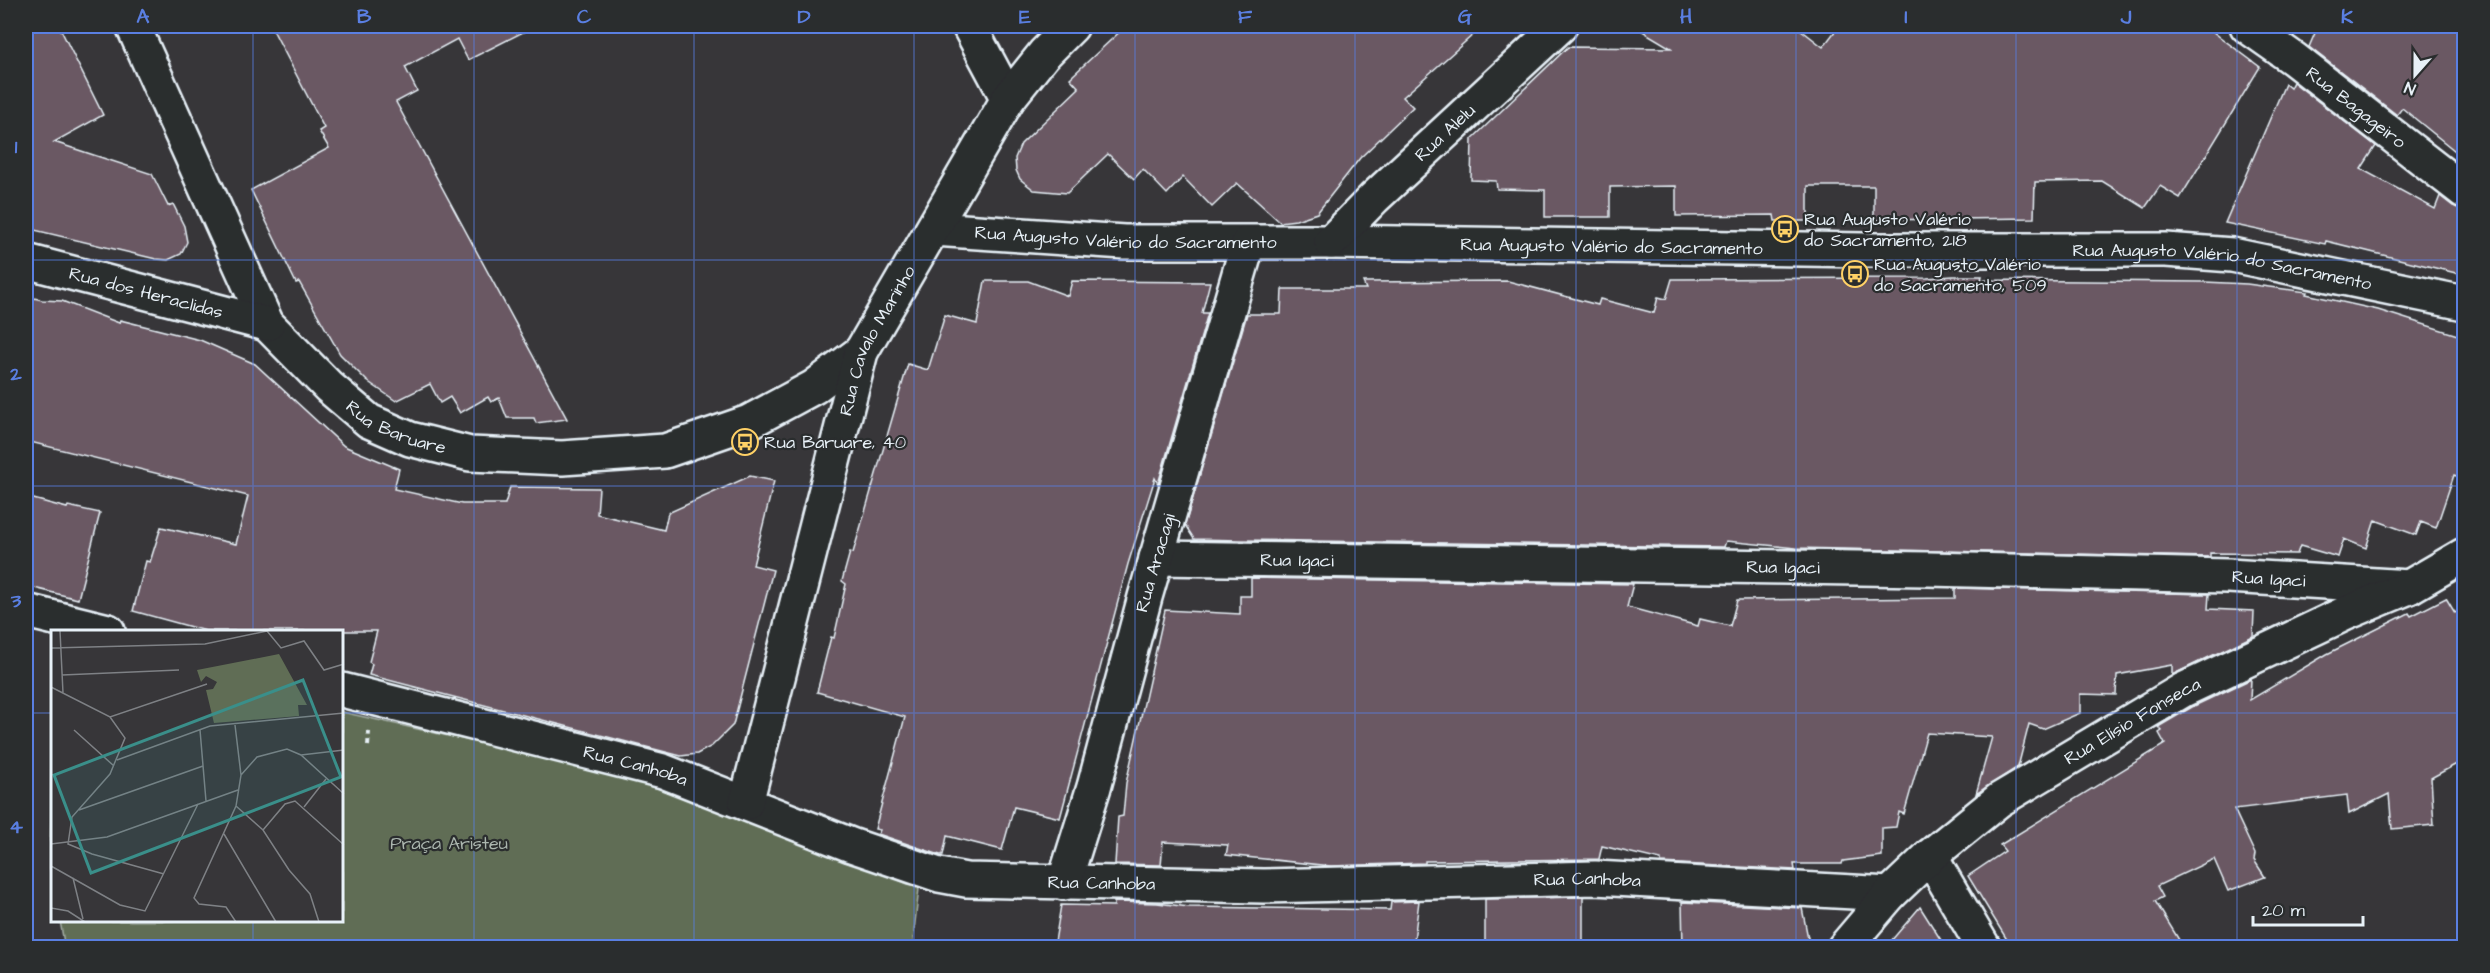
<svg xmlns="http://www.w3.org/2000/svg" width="2490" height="973" font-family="'Architects Daughter',sans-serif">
<rect width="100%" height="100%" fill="#373639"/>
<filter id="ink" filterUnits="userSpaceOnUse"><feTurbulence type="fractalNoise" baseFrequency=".0167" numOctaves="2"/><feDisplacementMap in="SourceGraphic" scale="12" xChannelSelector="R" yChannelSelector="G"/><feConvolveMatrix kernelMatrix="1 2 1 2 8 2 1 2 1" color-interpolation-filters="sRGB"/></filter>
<g filter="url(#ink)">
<g fill="#606d55" stroke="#a4afa6" stroke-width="1.5">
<polygon points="342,712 563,762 743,811 919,889 912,948 65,948 60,921 342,920"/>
<polygon points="52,743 52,879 50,868"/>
</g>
<g fill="#6a5963" stroke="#e8f1f8" stroke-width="1.5">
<polygon points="26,26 59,26 103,115 54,142 152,174 168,206 173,204 184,226 187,242 181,254 168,260 156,259 26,228"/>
<polygon points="271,26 535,26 468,60 457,39 405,67 417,91 396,102 567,419 536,423 534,418 507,418 499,398 491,402 488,397 460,413 450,397 440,403 430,384 396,401 367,381 340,354 299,282 296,283 251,190 329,148 319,131 324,128"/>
<polygon points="1126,26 1483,26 1403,97 1413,107 1360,158 1317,213 1296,220 1280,222 1237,183 1212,207 1183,177 1167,194 1143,169 1134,179 1108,154 1067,193 1034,190 1020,179 1016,170 1015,158 1021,144 1079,88 1070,78"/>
<polygon points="1634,26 1796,26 1823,47 1839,26 2205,26 2260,67 2180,198 2160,186 2145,208 2102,181 2035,182 2034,218 1874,220 1874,186 1808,186 1808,221 1775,221 1774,215 1676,216 1676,186 1610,187 1610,217 1545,217 1545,190 1497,189 1496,181 1471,180 1472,139 1568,47 1671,48"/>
<polygon points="2318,26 2464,26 2464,168 2457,162 2460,155 2402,108 2397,115 2309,47"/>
<polygon points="2293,82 2376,146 2361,169 2435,209 2440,196 2453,206 2464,209 2464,275 2326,241 2325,244 2225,223 2285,84 2290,88"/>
<polygon points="1953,276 1982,276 1981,280 2205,282 2247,284 2307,292 2306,294 2378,310 2464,337 2464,479 2454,475 2436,528 2421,522 2416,535 2375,520 2366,548 2344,539 2338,557 2300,546 2297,554 2210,553 2210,557 1796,548 1726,541 1724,547 1240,540 1194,539 1185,525 1247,314 1281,314 1282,289 1366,289 1363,282 1508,281 1598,305 1600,299 1654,313 1658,297 1666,299 1672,279 1927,278"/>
<polygon points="985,281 1028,281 1068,296 1072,281 1210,282 1202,313 1208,313 1158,484 1155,478 1128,564 1060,818 1014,807 1002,850 947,836 943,855 940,855 878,834 880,830 875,829 905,717 817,692 831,637 834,638 846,584 842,581 850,552 853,553 908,364 928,370 945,315 977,324"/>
<polygon points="26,296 42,300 62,301 119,323 120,320 200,340 255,364 344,446 399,469 394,489 462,504 505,504 510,487 599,488 597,514 664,530 668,513 750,476 774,481 753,565 773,570 733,725 712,746 697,754 681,756 369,675 372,664 369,662 377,631 206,631 133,611 146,561 150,562 161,527 236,544 248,496 26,441"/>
<polygon points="26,497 67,508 68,506 100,513 78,599 26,586"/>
<polygon points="1251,578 1633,584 1627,607 1698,626 1700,619 1730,626 1737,600 1955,598 1955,588 2209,594 2208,609 2254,611 2253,636 2172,675 2172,665 2117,675 2116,695 2080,694 2080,713 2043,729 2029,724 2018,767 1976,794 1992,737 1927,733 1904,814 1899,812 1896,827 1882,828 1882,856 1843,861 1842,864 1794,864 1795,870 1661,863 1661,860 1602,846 1599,859 1425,861 1425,863 1331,866 1226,855 1228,845 1163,842 1161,865 1115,864 1118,817 1123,816 1126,783 1165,610 1240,614 1240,596 1251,596"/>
<polygon points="2446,598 2455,613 2464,607 2464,760 2431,778 2434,825 2392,829 2389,794 2349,814 2347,795 2234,809 2255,854 2254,860 2265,877 2228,891 2214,859 2157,886 2163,897 2155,901 2184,948 2012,948 1968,876 2005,851 2000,845 2165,744 2159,733 2162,731 2158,727 2192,707 2251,679 2250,700 2327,654 2409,613 2411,616"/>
<polygon points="1583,897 1583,948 1485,948 1485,899"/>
<polygon points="1419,901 1413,948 1054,948 1061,905 1114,906 1114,902 1157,903 1189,907 1390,910 1391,902"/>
<polygon points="1682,902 1802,908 1809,943 1780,948 1683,948"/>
<polygon points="1920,907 1946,948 1885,948"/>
</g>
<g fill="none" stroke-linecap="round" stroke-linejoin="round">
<defs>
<g id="minor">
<path id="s1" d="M133 26 267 324 329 387 369 421 410 439 470 454 562 458 665 451 749 422 814 387 861 352"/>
<polyline points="969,26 1008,99"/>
<path id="s2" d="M2247 26 2294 59 2464 191"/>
<path id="s3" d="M934 229 1124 242H1331L1864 250H2166L2232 255 2464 303"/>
<path id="s4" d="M1331 242 1374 198 1560 26"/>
<path id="s5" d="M26 261 267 324"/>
<path id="s6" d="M1156 558 1928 569 2228 576 2409 587"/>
<polyline points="26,611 108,631"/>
<path id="s7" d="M342 690 663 771 851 845 939 875 966 880 1264 886 1595 878 1890 894"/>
<path id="s8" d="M746 803 861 352 1008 99 1044 54 1072 26"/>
<polyline points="1930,856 1984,948"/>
<path id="s9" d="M1064 883 1094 787 1145 597 1248 243"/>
<path id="s10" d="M1844 948 1890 894 1930 856 1999 800 2183 690 2344 614 2409 587 2464 555"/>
</g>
</defs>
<use href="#minor" stroke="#e8f1f8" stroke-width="38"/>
<polyline stroke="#e8f1f8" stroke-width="4" stroke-dasharray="6 4.5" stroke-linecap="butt" points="368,746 369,731"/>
<use href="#minor" stroke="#2a2d2e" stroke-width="33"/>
</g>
</g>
<path fill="none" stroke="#5a7fe2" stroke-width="1.5" stroke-opacity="0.55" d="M253 26V631M474 26V948M694 26V948M914 26V948M1135 26V948M1355 26V948M1576 26V948M1796 26V948M2016 26V948M2237 26V948M26 260H2464M26 486H2464M26 713H52M342 713H2464M253 920V948"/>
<defs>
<symbol id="bus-ring" viewBox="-11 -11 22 22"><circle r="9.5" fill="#2a2d2e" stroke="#ffd166" stroke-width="1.5"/><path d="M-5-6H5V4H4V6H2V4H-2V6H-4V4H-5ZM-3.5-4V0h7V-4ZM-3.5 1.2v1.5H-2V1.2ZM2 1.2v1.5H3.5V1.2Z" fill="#ffd166"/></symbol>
</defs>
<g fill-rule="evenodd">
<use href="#bus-ring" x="1770" y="214" width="30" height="30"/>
<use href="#bus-ring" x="1840" y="259" width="30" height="30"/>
<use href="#bus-ring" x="730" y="427" width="30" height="30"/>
</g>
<g text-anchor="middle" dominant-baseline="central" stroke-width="4.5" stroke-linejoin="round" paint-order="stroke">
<g font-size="18" fill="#e8f1f8" stroke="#2a2d2e">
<text stroke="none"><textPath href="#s2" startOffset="136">Rua Bagageiro</textPath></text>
<text stroke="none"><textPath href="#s4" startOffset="158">Rua Alelu</textPath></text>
<text stroke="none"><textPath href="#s3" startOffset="192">Rua Augusto Valério do Sacramento</textPath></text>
<text stroke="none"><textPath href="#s3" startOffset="678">Rua Augusto Valério do Sacramento</textPath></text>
<text stroke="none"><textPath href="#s3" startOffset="1290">Rua Augusto Valério do Sacramento</textPath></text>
<text stroke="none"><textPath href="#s5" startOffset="124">Rua dos Heraclidas</textPath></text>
<text stroke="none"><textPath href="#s8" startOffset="482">Rua Cavalo Marinho</textPath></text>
<text stroke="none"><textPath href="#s1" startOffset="495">Rua Baruare</textPath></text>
<text stroke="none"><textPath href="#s6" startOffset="141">Rua Igaci</textPath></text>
<text stroke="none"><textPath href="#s9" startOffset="333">Rua Aracagi</textPath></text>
<text stroke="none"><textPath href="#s6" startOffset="627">Rua Igaci</textPath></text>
<text stroke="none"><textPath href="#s6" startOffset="1113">Rua Igaci</textPath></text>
<text stroke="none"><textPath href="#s10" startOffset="370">Rua Elísio Fonseca</textPath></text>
<text stroke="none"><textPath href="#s7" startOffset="303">Rua Canhoba</textPath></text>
<text stroke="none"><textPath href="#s7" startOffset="1275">Rua Canhoba</textPath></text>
<text stroke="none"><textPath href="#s7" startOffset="789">Rua Canhoba</textPath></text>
</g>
<g font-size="18" fill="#e8f1f8" stroke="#2a2d2e" text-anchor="start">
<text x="1804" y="219">Rua Augusto Valério<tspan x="1804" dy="21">do Sacramento, 218</tspan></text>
<text x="1874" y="264">Rua Augusto Valério<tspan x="1874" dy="21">do Sacramento, 509</tspan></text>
<text x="764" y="442">Rua Baruare, 40</text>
</g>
<g font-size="18" fill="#abb6af" stroke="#2a2d2e">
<text x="449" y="843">Praça Aristeu</text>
</g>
</g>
<g transform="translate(51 630)">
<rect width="292" height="292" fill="#373639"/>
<path d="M228 24 256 75H247L248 86 163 93 155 60 162 59 166 52 155 46 150 52 146 40Z" fill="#606d55"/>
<path fill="none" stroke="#7e8185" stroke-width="1.5" d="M9 1 12 63M216 1 230 18 253 11 273 40 293 34M0 18 154 14 216 1M11 45 128 40M0 57 59 87 156 54M59 87 74 108 59 144 21 187 17 214 41 224 113 244M184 95 190 145 185 176 143 268 148 274 175 277 185 292M23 100 63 136M149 100 155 171M250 125 293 120M66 130 159 96 293 83M190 145 206 127 236 119 250 125 293 164M185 176 212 200 238 240 259 264 268 292M253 177 275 149M28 180 152 136M212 200 234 174 244 171 293 215M173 204 225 292M0 214 56 207 187 160M0 236 69 275 94 281 147 174M22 248 32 289M0 278 17 281 34 292"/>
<path fill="#3a8f8a" fill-opacity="0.15" stroke="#3a8f8a" stroke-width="3" d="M252 50 290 147 40 243 3 145Z"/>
<rect width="292" height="292" fill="none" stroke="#e8f1f8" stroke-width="3"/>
</g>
<rect width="2490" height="973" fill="none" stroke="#2a2d2e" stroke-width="66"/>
<g transform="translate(2415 75) rotate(201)" stroke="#2a2d2e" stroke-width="4.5" paint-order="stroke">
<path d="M0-4.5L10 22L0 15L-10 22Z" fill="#e8f1f8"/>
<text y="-9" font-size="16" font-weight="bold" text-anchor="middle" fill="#e8f1f8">N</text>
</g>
<path d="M2253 916v9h110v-9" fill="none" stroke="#e8f1f8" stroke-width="3"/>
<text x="2262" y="916" font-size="18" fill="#e8f1f8" stroke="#2a2d2e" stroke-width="4.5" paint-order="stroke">20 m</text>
<rect x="33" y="33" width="2424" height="907" fill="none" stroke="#5a7fe2" stroke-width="2"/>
<g font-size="20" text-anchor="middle" font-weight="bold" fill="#5a7fe2">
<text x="143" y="23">A</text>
<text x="364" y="23">B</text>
<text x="584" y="23">C</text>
<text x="804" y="23">D</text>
<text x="1025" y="23">E</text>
<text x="1245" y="23">F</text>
<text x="1465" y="23">G</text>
<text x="1686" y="23">H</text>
<text x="1906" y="23">I</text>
<text x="2126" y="23">J</text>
<text x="2347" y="23">K</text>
<text x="16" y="153">1</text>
<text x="16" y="380">2</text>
<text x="16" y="607">3</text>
<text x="16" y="833">4</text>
</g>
</svg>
